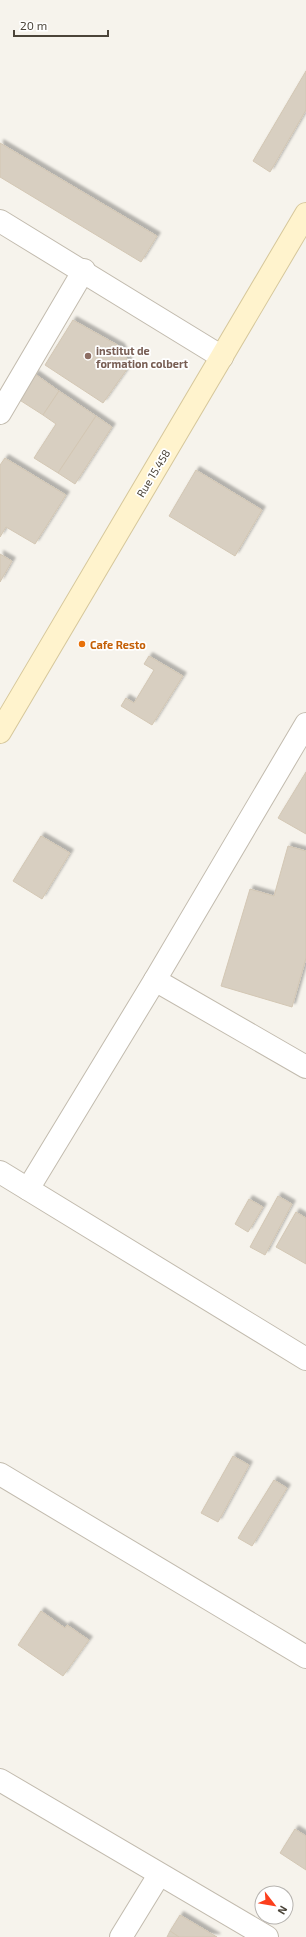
<svg xmlns="http://www.w3.org/2000/svg" width="306" height="1937" font-family="'Exo 2',sans-serif">
<defs>
<filter id="shadow"><feDropShadow dx="3.5" dy="-3.5" stdDeviation="1" flood-color="#0004"/></filter>
</defs>
<rect width="100%" height="100%" fill="#f6f3ec"/>
<g fill="#d8cfc1" stroke="#d3c7b4" filter="url(#shadow)">
<polygon points="306,71 306,110 270,172 253,161"/>
<polygon points="0,143 157,236 141,262 0,177"/>
<polygon points="73,320 121,347 130,365 103,403 45,365"/>
<polygon points="35,374 59,391 43,415 18,399"/>
<polygon points="59,391 96,416 58,473 34,458 56,424 43,415"/>
<polygon points="96,416 112,427 75,484 58,473"/>
<polygon points="5,458 66,495 35,544 6,527 0,537 0,465"/>
<polygon points="196,470 262,510 235,556 169,516"/>
<polygon points="0,554 12,561 0,582"/>
<polygon points="149,656 183,676 152,725 121,706 126,698 134,703 154,670 144,664"/>
<polygon points="306,772 306,834 278,818"/>
<polygon points="41,836 70,853 42,899 13,881"/>
<polygon points="288,846 306,851 306,958 292,1007 221,986 250,889 274,896"/>
<polygon points="278,1196 292,1204 265,1255 250,1247"/>
<polygon points="249,1199 263,1207 248,1232 235,1224"/>
<polygon points="296,1212 306,1218 306,1264 276,1247"/>
<polygon points="233,1456 249,1465 218,1522 201,1513"/>
<polygon points="274,1480 287,1488 252,1546 238,1538"/>
<polygon points="41,1611 65,1628 67,1625 89,1640 63,1676 18,1645"/>
<polygon points="295,1829 306,1836 306,1870 280,1853"/>
<polygon points="180,1915 217,1937 179,1937 170,1931"/>
<polygon points="170,1931 179,1937 167,1937"/>
</g>
<g fill="none" stroke-linecap="round" stroke-linejoin="round">
<defs>
<g id="street">
<polyline points="0,221 222,357"/>
<polyline points="0,413 84,270"/>
<polyline points="155,980 306,1067"/>
<polyline points="0,1172 306,1359"/>
<polyline points="28,1189 155,980 306,724"/>
<polyline points="0,1474 306,1657"/>
<polyline points="0,1780 267,1937"/>
<polyline points="121,1937 159,1875"/>
</g>
<polyline id="secondary" points="0,732 306,214"/>
</defs>
<use href="#street" stroke="#c2bbae" stroke-width="24"/>
<use href="#secondary" stroke="#d6c79b" stroke-width="24"/>
<use href="#street" stroke="#fff" stroke-width="22"/>
<use href="#secondary" stroke="#fff3cd" stroke-width="22"/>
</g>
<circle fill="#8d6e63" stroke="#fff" stroke-width="1.5" cx="88" cy="356" r="4"/>
<circle fill="#e8710a" stroke="#fff" stroke-width="1.5" cx="82" cy="644" r="4"/>
<g text-anchor="middle" dominant-baseline="central" stroke-width="3.5" stroke-linejoin="round" paint-order="stroke">
<g font-size="11" font-weight="bold" fill="#785e54" stroke="#fff" text-anchor="start">
<text x="96" y="350">institut de<tspan x="96" dy="13">formation colbert</tspan></text>
</g>
<g font-size="11" fill="#4b4439" stroke="#fff">
<text transform="translate(153 473) rotate(-59)">Rue 15.458</text>
</g>
<g font-size="11" font-weight="bold" fill="#c56008" stroke="#fff" text-anchor="start">
<text x="90" y="644">Cafe Resto</text>
</g>
</g>
<g transform="translate(274 1905) rotate(121)"><circle r="19" fill="#ffffff" stroke="#b7b4b0"/>
<path d="M0-3L7 15L0 10L-7 15Z" fill="#fc3f1d"/>
<text y="-6" font-size="11" font-weight="bold" text-anchor="middle" fill="#4b4439">N</text>
</g>
<path d="M14 30v6h94v-6" fill="none" stroke="#4b4439" stroke-width="2"/>
<text x="20" y="30" font-size="12" fill="#4b4439" stroke="#ffffff" stroke-width="3" paint-order="stroke">20 m</text>
</svg>
